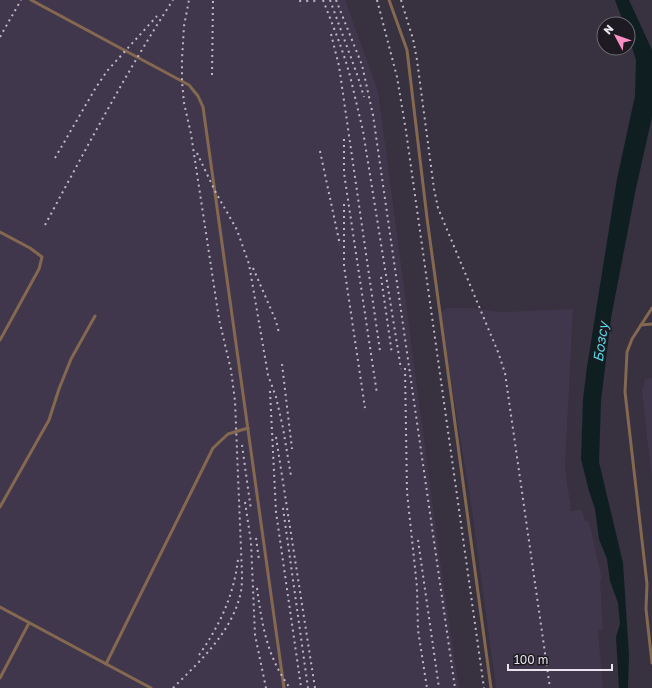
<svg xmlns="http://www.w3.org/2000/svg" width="652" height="688" font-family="'Golos Text',sans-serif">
<rect width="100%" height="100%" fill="#373140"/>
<g fill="#41374c">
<polygon points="0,0 345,0 378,91 441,568 459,688 0,688"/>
<polygon points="447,308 472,308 500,312 573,309 565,467 571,511 582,510 585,521 589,521 602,580 600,581 603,630 598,631 603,688 496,688 472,510 440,313"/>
<polygon points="652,378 652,479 642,391 645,379"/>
</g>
<polygon fill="#0f1f21" points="615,0 629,0 652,50 652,117 636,188 611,318 601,401 599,462 623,563 629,655 628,688 619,688 616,637 620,624 618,603 610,581 607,559 599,539 595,509 589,491 581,459 583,399 587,367 617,179 635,96 636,60 628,34 628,24 624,24"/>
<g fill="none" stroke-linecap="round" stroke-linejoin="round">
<g stroke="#84684f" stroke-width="3">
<polyline points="31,0 189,85 198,96 203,107 284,688"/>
<polyline points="389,0 407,50 427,218 491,688"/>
<polyline points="0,232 30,248 42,257 39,269 0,340"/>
<polyline points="652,308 632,339 627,352 625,392 647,584 646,609 652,663"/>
<polyline points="641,325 652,324"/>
<polyline points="0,507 49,420 59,389 71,359 95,316"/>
<polyline points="0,607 151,688"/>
<polyline points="106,664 213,448 228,434 248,428"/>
<polyline points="0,678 29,623"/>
</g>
<g stroke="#bdb9c4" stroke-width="2" stroke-dasharray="2 4" stroke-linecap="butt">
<polyline points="300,0 301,6"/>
<polyline points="307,0 308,5"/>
<polyline points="314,0 315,3"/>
<path d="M323 0C333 26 344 52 351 80 355 97 359 114 363 131L401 369"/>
<polyline points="330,0 358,77 364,97"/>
<polyline points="336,0 362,65 373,115 455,688"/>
<polyline points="377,0 397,77 406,131 484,688"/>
<polyline points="401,0 413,39 417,60 434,189 438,208 498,352 505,373 550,688"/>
<polyline points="331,34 339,66 380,351"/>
<polyline points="0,37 21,0"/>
<polyline points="212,75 213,0"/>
<polyline points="344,139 344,173 377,394"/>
<polyline points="320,151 340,245"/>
<polyline points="197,153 215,191 237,230 249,264 268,375 276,397 283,428 291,476"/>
<polyline points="55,158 95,89 107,71 157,16"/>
<polyline points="344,204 344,266 365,408"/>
<path d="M45 225C86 149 126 72 173 0"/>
<polyline points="253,268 276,321 279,333"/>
<polyline points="381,277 392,354"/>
<polyline points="282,364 292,449"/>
<polyline points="405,368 407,492 417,587 418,630 427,688"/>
<polyline points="270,391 276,512 301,687"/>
<polyline points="276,437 315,688"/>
<polyline points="242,445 251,510"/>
<polyline points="245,502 251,542 255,635 266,688"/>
<polyline points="283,508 308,688"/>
<polyline points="256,538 259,560"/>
<polyline points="418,540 439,688"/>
<path d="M257 588C262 625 267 657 290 688"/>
<path d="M199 655C220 625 234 595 238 559"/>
<path d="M173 688C200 661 230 634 240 596 242 589 242 581 242 574L235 401 231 370 219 319 191 134 184 103 182 81V59L184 26 189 0"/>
</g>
</g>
<g text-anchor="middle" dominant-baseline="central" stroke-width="3.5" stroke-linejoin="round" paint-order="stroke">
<g font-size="14" font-style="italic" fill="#53d7e4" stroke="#1d1a21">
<text transform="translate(600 342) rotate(-82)">Бозсу</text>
</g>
</g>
<g transform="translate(616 36) rotate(311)"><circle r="19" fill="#1d1a21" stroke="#6e6b73"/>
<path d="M0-3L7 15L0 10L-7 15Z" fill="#fa8fc6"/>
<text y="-6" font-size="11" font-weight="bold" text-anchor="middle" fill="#e8e4ee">N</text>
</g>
<path d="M508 664v6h104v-6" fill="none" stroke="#e8e4ee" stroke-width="2"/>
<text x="514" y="664" font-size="12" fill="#e8e4ee" stroke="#1d1a21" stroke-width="3" paint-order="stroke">100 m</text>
</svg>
